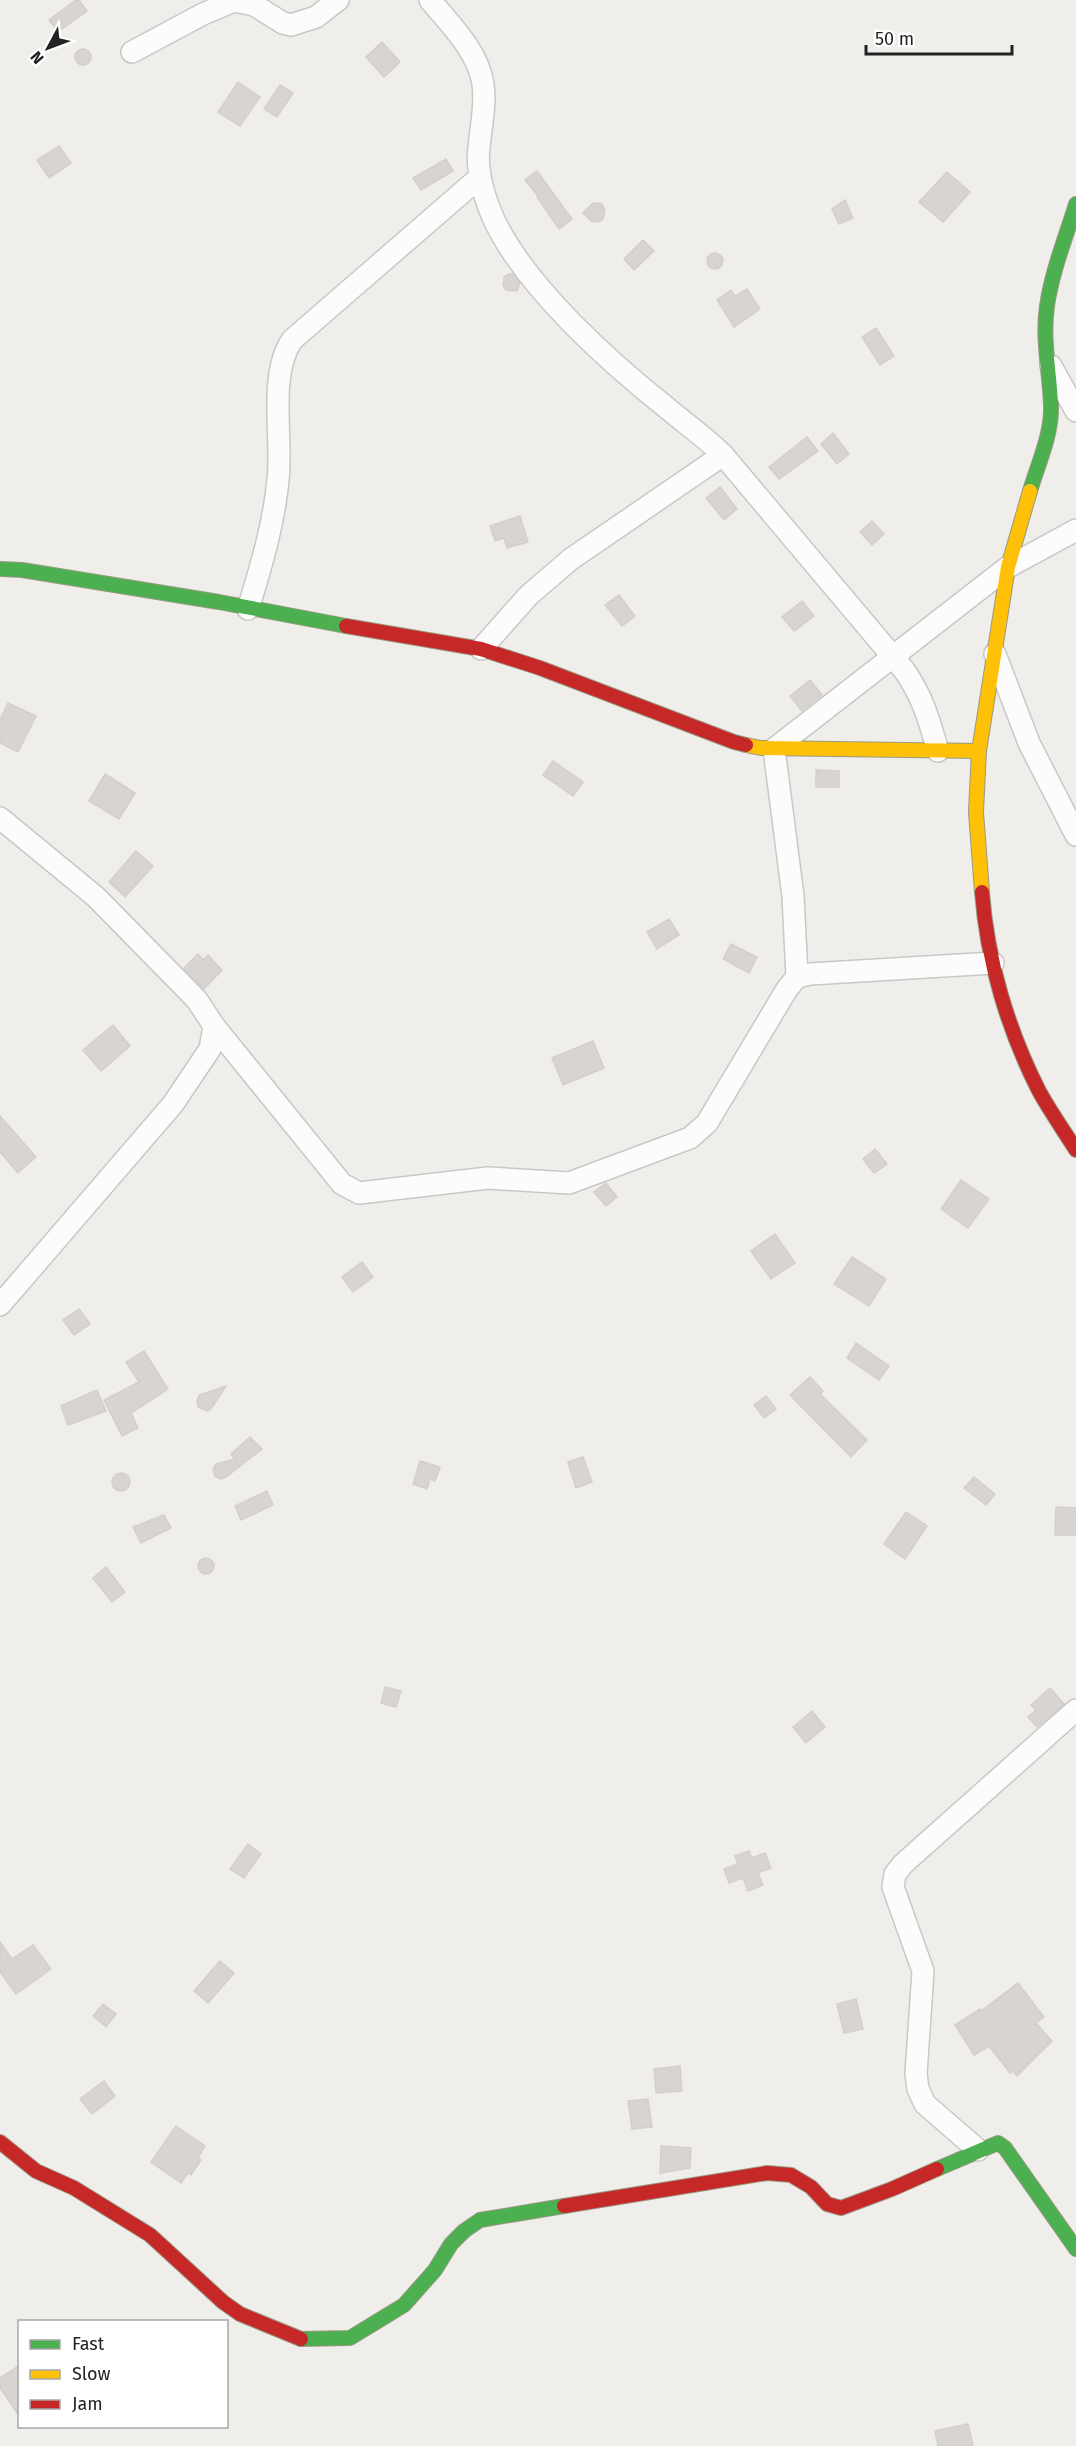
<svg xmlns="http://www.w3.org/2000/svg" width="1076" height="2446" font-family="'Fira Sans',sans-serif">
<rect width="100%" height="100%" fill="#f0eeeb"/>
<g fill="#d7d4d2" stroke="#d3d0cc" stroke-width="1.5">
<polygon points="76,0 79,0 87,11 62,29 56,29 49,20"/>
<polygon points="382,42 400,62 384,77 366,57"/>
<circle cx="83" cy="57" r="8"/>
<polygon points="238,82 260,97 240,126 218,112"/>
<polygon points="280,85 293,93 277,117 264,109"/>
<polygon points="59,146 71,163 49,178 37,160"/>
<polygon points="446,159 453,171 421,190 413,178"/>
<polygon points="537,171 572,219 559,229 537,197 538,196 525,180"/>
<polygon points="947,172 970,192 943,222 919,202"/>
<polygon points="845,200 853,218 839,224 832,209"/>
<polygon points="593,203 602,204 605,210 603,219 598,222 591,221 583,213"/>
<polygon points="643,240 654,251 634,270 624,259"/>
<circle cx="715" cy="261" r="8"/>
<polygon points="509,274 513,274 520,283 517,291 506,290 503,285 504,277"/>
<polygon points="747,289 760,309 734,327 717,300 731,290 735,296"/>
<polygon points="876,328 894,356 880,365 862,337"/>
<polygon points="833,433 849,454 837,464 821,444"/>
<polygon points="807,437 818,451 779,479 769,467"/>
<polygon points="720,487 737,509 724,520 706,498"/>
<polygon points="520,516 528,542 507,548 504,538 495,541 490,526"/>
<polygon points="872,521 884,534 872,545 860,532"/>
<polygon points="619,595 635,616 622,626 605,605"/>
<polygon points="802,601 814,616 794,631 782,617"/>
<polygon points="810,680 822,695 802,711 790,696"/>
<polygon points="8,703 36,716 18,752 0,743 0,720"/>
<polygon points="553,761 583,782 573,796 543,775"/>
<polygon points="816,770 839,771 839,787 816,787"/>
<polygon points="105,774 135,793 119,819 89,801"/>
<polygon points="136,851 153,866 125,897 109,882"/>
<polygon points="669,919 679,935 657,949 647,932"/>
<polygon points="731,944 757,957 749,973 723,959"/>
<polygon points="198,954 203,960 208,955 222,970 204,989 184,968"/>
<polygon points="113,1025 130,1046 101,1071 83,1050"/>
<polygon points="593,1041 604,1068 563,1085 552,1058"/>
<polygon points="0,1116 36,1157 18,1173 0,1152"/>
<polygon points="875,1149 887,1164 874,1173 863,1159"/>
<polygon points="961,1180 989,1199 968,1228 941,1209"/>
<polygon points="606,1183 617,1197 606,1206 594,1192"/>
<polygon points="775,1234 795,1263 771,1279 751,1251"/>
<polygon points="852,1257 886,1279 869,1306 834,1284"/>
<polygon points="362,1262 373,1277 353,1292 342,1277"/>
<polygon points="79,1309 90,1324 74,1335 63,1320"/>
<polygon points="856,1343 889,1366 879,1380 847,1358"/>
<polygon points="144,1351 168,1389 131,1413 138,1428 122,1436 104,1400 139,1382 126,1362"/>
<polygon points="810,1377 823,1391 820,1394 867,1440 851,1457 790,1395"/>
<polygon points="226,1386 211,1409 207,1411 198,1407 197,1401 199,1395"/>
<polygon points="97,1390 106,1411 68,1425 61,1406"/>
<polygon points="766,1396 776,1409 764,1418 754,1405"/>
<polygon points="250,1437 262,1449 226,1477 221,1479 215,1476 213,1469 216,1464 235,1459 231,1454"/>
<polygon points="583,1457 592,1482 576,1488 568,1462"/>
<polygon points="420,1461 440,1467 435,1481 430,1479 427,1489 413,1484"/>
<circle cx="121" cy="1482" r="9"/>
<polygon points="974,1477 995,1494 986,1505 964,1488"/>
<polygon points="267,1491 273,1505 241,1520 235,1506"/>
<polygon points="1056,1507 1076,1508 1076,1535 1055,1535"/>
<polygon points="906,1512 927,1526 905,1559 884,1544"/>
<polygon points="164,1515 171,1528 141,1543 133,1527"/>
<circle cx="206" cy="1566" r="8"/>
<polygon points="106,1567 125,1592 112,1602 93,1578"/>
<polygon points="385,1687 401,1691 396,1707 381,1703"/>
<polygon points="1050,1688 1064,1704 1037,1727 1028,1717 1036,1710 1031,1705"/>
<polygon points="812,1711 825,1727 806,1743 793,1727"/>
<polygon points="248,1844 261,1854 244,1878 230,1869"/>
<polygon points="749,1851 752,1858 765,1853 771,1868 758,1873 763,1885 748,1891 743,1878 729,1883 724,1869 738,1864 735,1856"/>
<polygon points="0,1942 12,1959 33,1945 51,1969 16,1994 0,1972"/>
<polygon points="220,1961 234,1973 208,2003 194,1991"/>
<polygon points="1018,1983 1044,2017 1036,2023 1052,2041 1017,2076 1013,2071 1010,2073 989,2046 974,2055 955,2025 980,2009 981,2011"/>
<polygon points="856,1999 863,2029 844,2033 837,2004"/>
<polygon points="103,2004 116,2014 106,2027 93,2016"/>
<polygon points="680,2066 682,2091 656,2093 654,2069"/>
<polygon points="104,2081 115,2096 92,2114 80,2099"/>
<polygon points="648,2099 652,2127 632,2129 628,2101"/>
<polygon points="176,2126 205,2146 198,2158 201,2160 191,2175 188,2173 181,2183 151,2162"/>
<polygon points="661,2146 691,2148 690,2168 660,2173"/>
<polygon points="20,2365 20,2417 0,2388 0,2378"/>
<polygon points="968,2424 973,2446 938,2446 935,2431"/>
</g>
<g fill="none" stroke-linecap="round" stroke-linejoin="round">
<defs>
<g id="street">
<path d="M430 0C450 24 478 51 483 84 486 105 481 126 479 147 476 171 485 200 495 222 528 289 609 362 667 408 686 424 705 437 723 455L904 670C923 697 929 720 938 751"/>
<polyline points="132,52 203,14 234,1 254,5 283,23 291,25 316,17 338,0"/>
<polyline points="1051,366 1076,411"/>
<path d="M248 609C261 567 274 523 278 480 283 437 268 376 292 340L480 177"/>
<polyline points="481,649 529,595 571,559 723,455"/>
<polyline points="995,654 1029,743 1076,835"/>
<polyline points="0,818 96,897 197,1000 214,1026 210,1049 173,1104 0,1305"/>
<polyline points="797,977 793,896 774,749 1008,567 1076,530"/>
<polyline points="214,1026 342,1184 359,1193 488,1178 569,1183 690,1138 707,1123 787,989 797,977 810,974 993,963"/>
<polyline points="978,2150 925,2104 918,2089 916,2074 923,1971 893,1887 895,1874 903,1864 1076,1710"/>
</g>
<g id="fast">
<path d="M1030 491C1038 464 1052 434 1051 406 1050 372 1042 340 1047 306 1052 271 1066 237 1076 204"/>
<polyline points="0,569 22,570 219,602 346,626"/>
<polyline points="937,2169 998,2143 1005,2148 1076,2249"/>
<polyline points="301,2339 350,2338 404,2305 435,2270 451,2244 464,2231 480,2220 564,2206"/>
</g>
<g id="slow">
<polyline points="746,745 761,748 979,751"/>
<polyline points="982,892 976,812 979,751 1008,567 1030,491"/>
</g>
<g id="jam">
<polyline points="346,626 481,649 540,668 734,742 746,745"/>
<path d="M982 892C987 960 1008 1030 1039 1091 1050 1111 1064 1131 1076 1150"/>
<polyline points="0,2142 36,2171 74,2188 150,2235 223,2302 240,2314 301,2339"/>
<polyline points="564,2206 767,2173 791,2175 811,2187 827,2204 841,2208 892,2189 937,2169"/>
</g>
</defs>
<use href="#street" stroke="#c9c8c7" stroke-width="24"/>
<use href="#fast" stroke="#999a82" stroke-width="16"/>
<use href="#slow" stroke="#999a82" stroke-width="16"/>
<use href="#jam" stroke="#999a82" stroke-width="16"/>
<use href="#street" stroke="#fdfcfc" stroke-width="21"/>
<use href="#fast" stroke="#4caf50" stroke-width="14"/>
<use href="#slow" stroke="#ffc107" stroke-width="14"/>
<use href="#jam" stroke="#c62828" stroke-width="14"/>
</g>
<rect x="18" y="2320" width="210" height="108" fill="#ffffff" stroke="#a7a7a7" stroke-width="1.5"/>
<rect x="30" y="2340" width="30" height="9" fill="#4caf50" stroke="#a7a7a7" stroke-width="1.5"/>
<text x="72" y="2350" font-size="18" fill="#222222">Fast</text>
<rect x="30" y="2370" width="30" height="9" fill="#ffc107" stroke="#a7a7a7" stroke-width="1.5"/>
<text x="72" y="2380" font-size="18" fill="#222222">Slow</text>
<rect x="30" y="2400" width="30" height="9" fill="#c62828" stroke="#a7a7a7" stroke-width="1.5"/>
<text x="72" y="2410" font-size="18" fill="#222222">Jam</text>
<g transform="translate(48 48) rotate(229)" stroke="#ffffff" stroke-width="4.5" paint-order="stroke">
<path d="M0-4.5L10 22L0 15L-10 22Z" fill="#222222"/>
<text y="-9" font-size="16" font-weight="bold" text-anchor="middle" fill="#222222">N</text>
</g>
<path d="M866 45v9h146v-9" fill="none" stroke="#222222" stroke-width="3"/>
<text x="875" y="45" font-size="18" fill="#222222" stroke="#ffffff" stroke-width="4.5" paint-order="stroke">50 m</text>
</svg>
